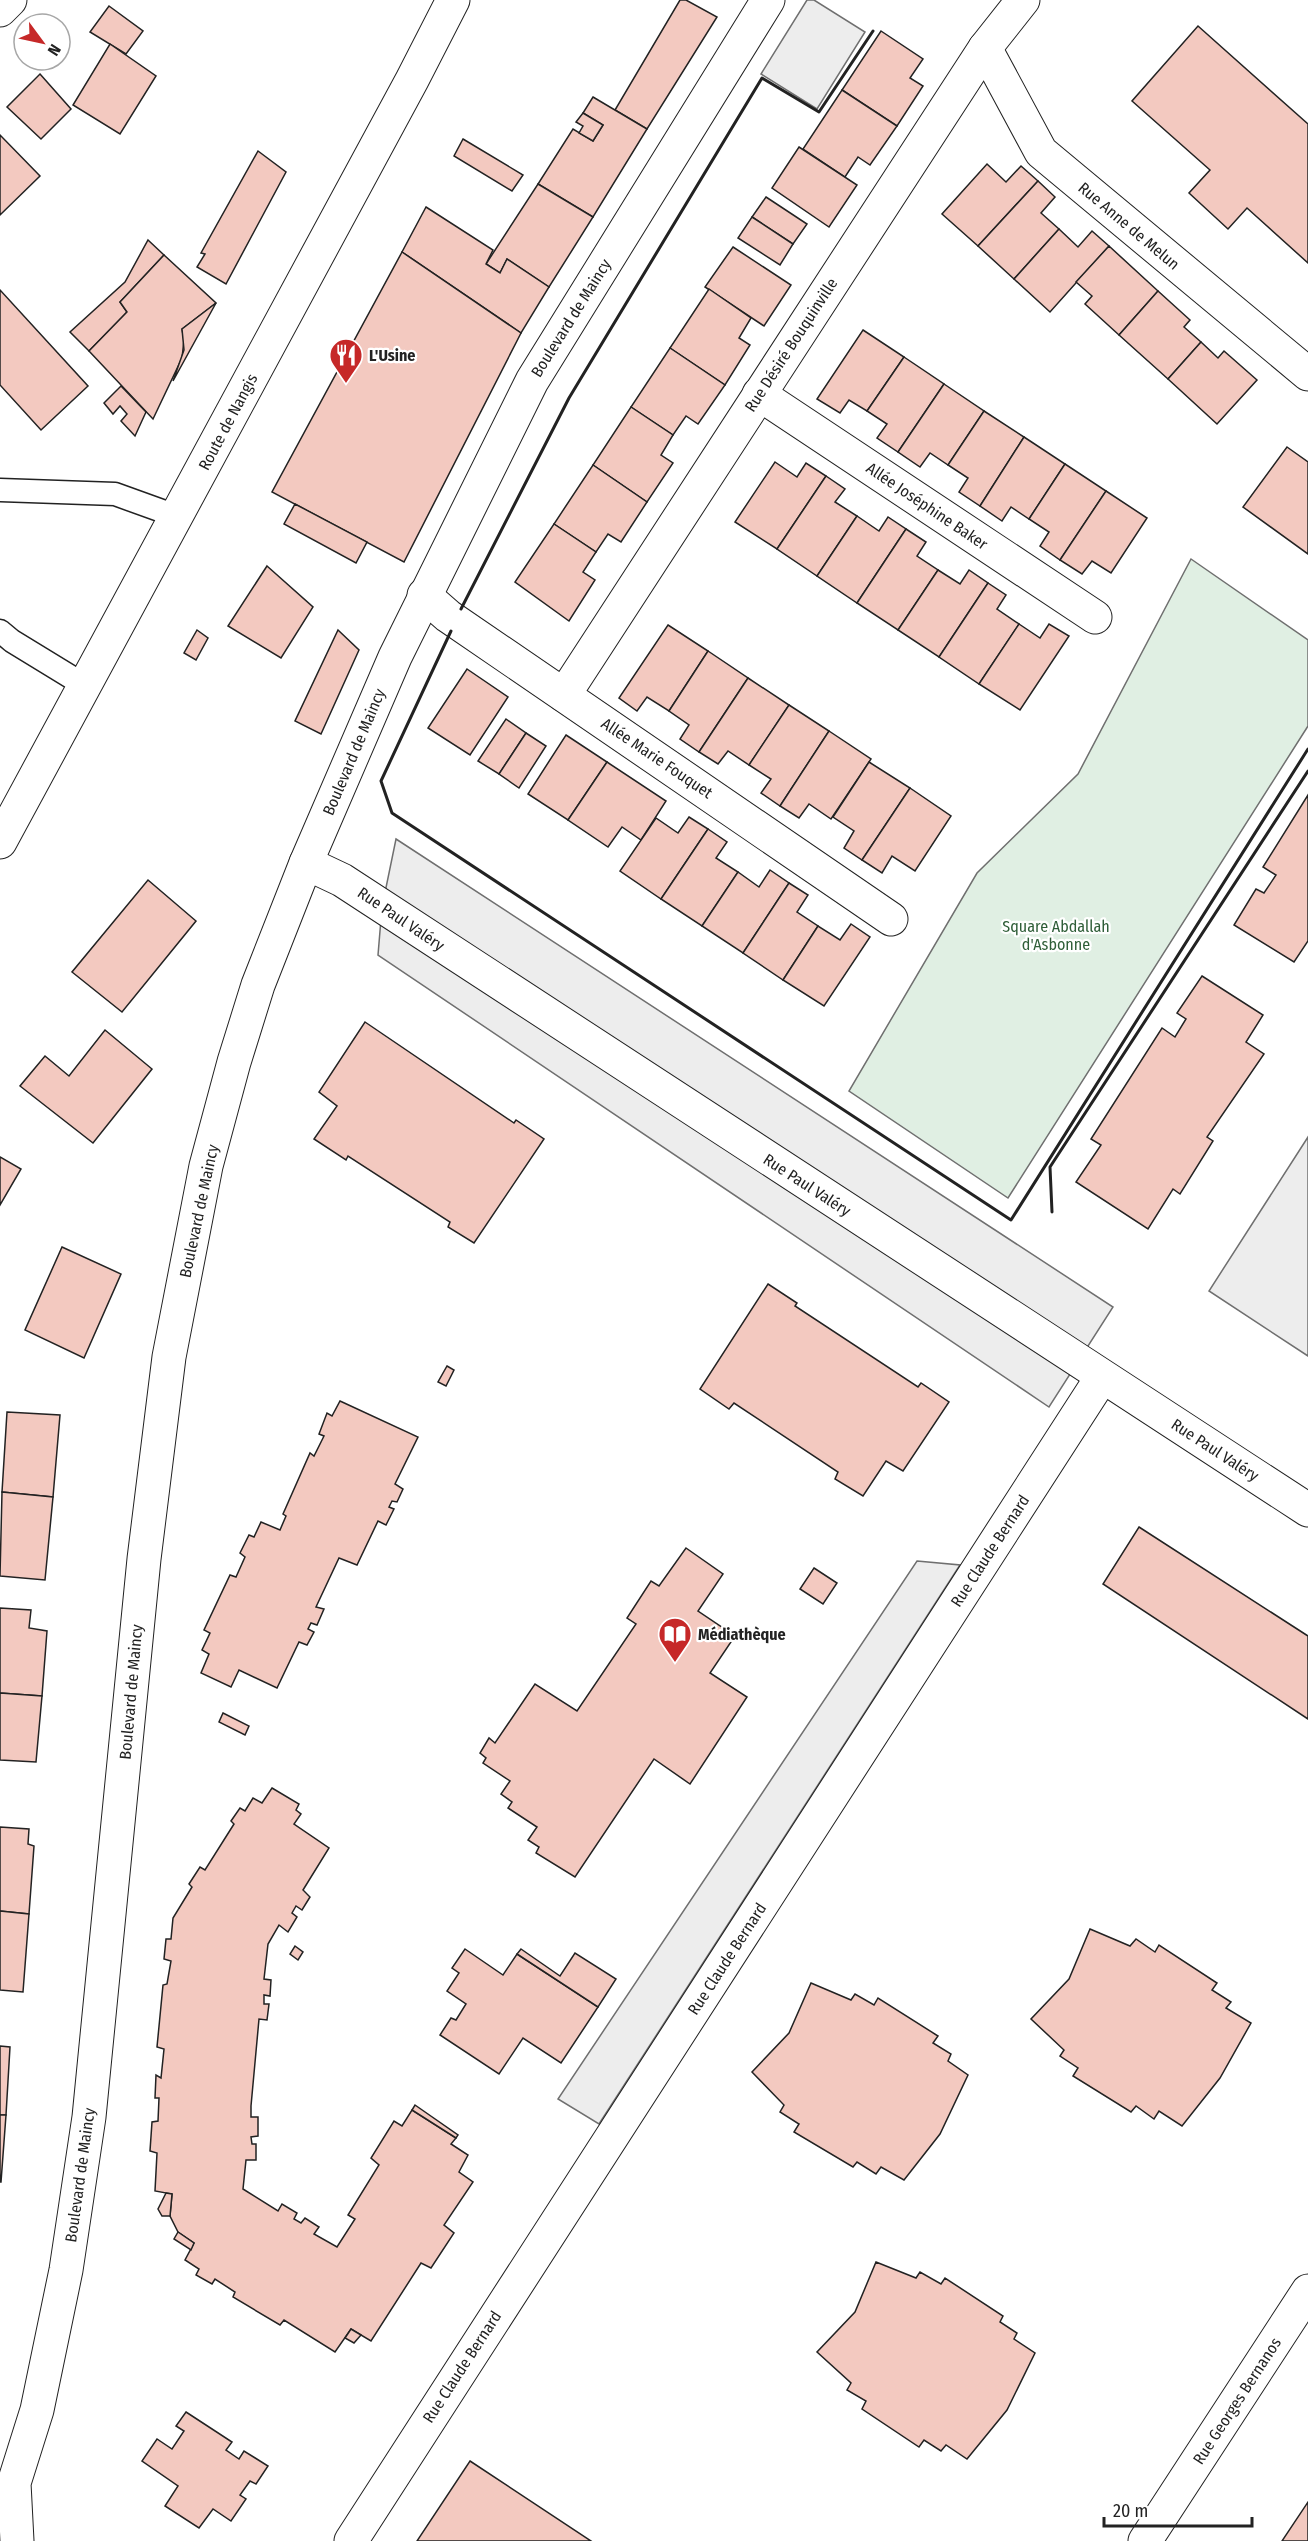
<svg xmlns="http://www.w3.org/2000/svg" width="1308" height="2541" font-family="'Fira Sans Condensed',sans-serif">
<rect width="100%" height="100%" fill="#fff"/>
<polygon fill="#e0efe3" stroke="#6f6f6f" stroke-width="1.5" points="1191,559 1308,640 1308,726 1008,1198 849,1091 977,873 1078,774"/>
<g fill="#ededed" stroke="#6f6f6f" stroke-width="1.5">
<polygon points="807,0 814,0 865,32 817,109 761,74"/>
<polygon points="396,839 1113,1307 1049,1407 378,955 382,907"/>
<polygon points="1308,1137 1308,1356 1209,1291"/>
<polygon points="917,1561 960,1565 599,2124 558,2099"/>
</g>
<g fill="#f3c9c0" stroke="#222" stroke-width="1.5">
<polygon points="680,0 686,0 717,17 647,129 615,110"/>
<polygon points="109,6 143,31 126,54 90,32"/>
<polygon points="1198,26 1308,124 1308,263 1247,208 1228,229 1189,193 1210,170 1132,101"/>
<polygon points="881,31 923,59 910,78 923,86 897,126 842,90"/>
<polygon points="110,44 156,76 120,134 73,105"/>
<polygon points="40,74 71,109 41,139 7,107"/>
<polygon points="842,90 897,126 870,165 858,157 845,177 803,149"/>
<polygon points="593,97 647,129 593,217 538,184 573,129 593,141 603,125 583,113"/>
<polygon points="583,113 603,125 593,141 579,133 583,126 576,122"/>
<polygon points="0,135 40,176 0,215"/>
<polygon points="463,139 523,175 512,191 454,156"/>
<polygon points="799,147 857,185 829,227 772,188"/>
<polygon points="258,151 286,172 226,284 197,267 205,254 201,253"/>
<polygon points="987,164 1006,182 1021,166 1038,181 978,246 942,214"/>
<polygon points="1038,181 1055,197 1041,213 1059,229 1014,279 978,246"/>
<polygon points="538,184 593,217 549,287 507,259 500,273 486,264"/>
<polygon points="766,197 807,224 793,244 752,217"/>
<polygon points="426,207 493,250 486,264 500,273 507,259 549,287 521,333 402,252"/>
<polygon points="752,217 793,244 780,265 738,238"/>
<polygon points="1059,229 1078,247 1092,231 1109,246 1050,312 1014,279"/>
<polygon points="148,240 164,255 120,302 127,312 89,351 70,332 125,282"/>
<polygon points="1109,246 1158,291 1119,335 1085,304 1092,296 1076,282"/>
<polygon points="733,247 791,285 764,326 705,287"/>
<polygon points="402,252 521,333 404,562 272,492"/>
<polygon points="164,255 216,303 182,329 184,340 182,358 153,419 89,351 127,312 120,302"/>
<polygon points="709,289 751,318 739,338 750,345 725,385 670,348"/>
<polygon points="0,290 88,386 41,430 0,385"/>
<polygon points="1158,291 1190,320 1184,327 1201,342 1168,379 1119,335"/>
<polygon points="216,303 173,381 184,350 182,329"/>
<polygon points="863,330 904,357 867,411 849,400 840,413 817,399"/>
<polygon points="1201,342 1218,358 1224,351 1257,380 1217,424 1168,379"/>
<polygon points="670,348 725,385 698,424 686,416 673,435 631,407"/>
<polygon points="904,357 944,384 898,452 877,438 887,424 867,411"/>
<polygon points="944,384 984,411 948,465 930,453 920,467 898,452"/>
<polygon points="121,386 146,412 135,436 121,421 127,414 120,406 113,414 104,403"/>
<polygon points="631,407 673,435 661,455 673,463 647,502 593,465"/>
<polygon points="984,411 1024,437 980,506 959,492 968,478 948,465"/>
<polygon points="1024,437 1065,464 1029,519 1011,507 1002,521 980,506"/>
<polygon points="1287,447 1308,462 1308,554 1243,507"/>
<polygon points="775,462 797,477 806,463 826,476 777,549 735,522"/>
<polygon points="1065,464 1106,491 1060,560 1040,546 1049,532 1029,519"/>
<polygon points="593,465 647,502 621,542 608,534 596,552 554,524"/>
<polygon points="826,476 845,489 835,502 857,516 817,576 777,549"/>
<polygon points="1106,491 1147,518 1111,573 1092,561 1082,574 1060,560"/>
<polygon points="295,504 367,542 356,563 284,524"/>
<polygon points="857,516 879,531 888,517 906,529 857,603 817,576"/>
<polygon points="554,524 596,552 583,572 595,580 569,621 515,582"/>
<polygon points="906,529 926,542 917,556 938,570 898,630 857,603"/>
<polygon points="267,566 313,607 281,658 228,626"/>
<polygon points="938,570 960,584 969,570 988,583 939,657 898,630"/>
<polygon points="988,583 1006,595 997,609 1019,624 979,684 939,657"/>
<polygon points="1019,624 1040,638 1049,624 1069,636 1020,710 979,684"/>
<polygon points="668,625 708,651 669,711 647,697 637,711 619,698"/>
<polygon points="197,630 208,638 196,660 184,653"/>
<polygon points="338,630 359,650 321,734 295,721"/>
<polygon points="708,651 748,678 699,752 680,739 689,725 669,711"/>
<polygon points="467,669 508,697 470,755 428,728"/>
<polygon points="748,678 789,705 749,765 728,751 718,764 699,752"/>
<polygon points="789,705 829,731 780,806 761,793 771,779 749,765"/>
<polygon points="506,719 526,733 499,774 478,761"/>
<polygon points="829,731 871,759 831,819 809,804 799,818 780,806"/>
<polygon points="526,733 546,746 519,788 499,774"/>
<polygon points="566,735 607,762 568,820 528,794"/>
<polygon points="607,762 666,801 641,840 622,827 608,847 568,820"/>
<polygon points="869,762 910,788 862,860 844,848 854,831 833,817"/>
<polygon points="910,788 951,816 915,871 892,856 882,873 862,860"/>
<polygon points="1308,795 1308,941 1294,962 1234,925 1256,889 1264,893 1276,875 1263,867"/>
<polygon points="689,817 708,829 661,899 620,871 656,818 678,833"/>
<polygon points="708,829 727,842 716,858 738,872 702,926 661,899"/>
<polygon points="770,870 789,883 743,953 702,926 738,872 759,887"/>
<polygon points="148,880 196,921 122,1012 72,972"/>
<polygon points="789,883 808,895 797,912 818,926 783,980 743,953"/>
<polygon points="851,924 870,937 824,1006 783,980 818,926 840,940"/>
<polygon points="1202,976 1263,1015 1246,1042 1264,1054 1207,1137 1213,1141 1180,1194 1173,1189 1148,1229 1076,1182 1101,1145 1091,1139 1162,1028 1175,1037 1186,1019 1177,1013"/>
<polygon points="365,1022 514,1123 516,1120 544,1139 474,1243 448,1227 450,1222 348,1156 346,1160 314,1139 337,1106 319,1092"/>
<polygon points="105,1030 152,1069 93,1143 20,1086 45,1056 69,1076"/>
<polygon points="0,1157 21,1169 0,1205"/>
<polygon points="62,1247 121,1274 84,1358 25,1330"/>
<polygon points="768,1284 797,1303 795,1306 918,1387 921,1383 949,1402 903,1471 886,1461 863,1496 835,1479 838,1472 734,1403 729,1409 700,1389"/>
<polygon points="447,1366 454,1370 446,1386 438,1382"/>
<polygon points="340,1401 418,1437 395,1484 403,1489 397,1502 392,1501 389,1507 394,1509 386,1525 378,1521 357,1565 339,1558 316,1607 324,1609 317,1625 311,1623 308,1629 314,1632 307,1645 299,1642 277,1688 239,1670 231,1687 201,1673 209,1654 202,1650 210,1633 204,1630 230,1575 236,1577 245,1557 240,1553 249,1535 254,1537 261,1522 280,1530 286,1516 283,1514 310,1453 314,1456 324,1436 319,1434 327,1413 332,1416"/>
<polygon points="7,1412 60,1415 53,1497 2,1492"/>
<polygon points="2,1492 53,1497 45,1580 0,1576"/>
<polygon points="1139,1527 1308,1636 1308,1719 1103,1584"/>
<polygon points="686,1548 723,1574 698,1611 735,1636 710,1673 747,1697 690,1784 654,1759 575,1877 536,1853 539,1847 528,1840 537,1827 508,1808 512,1802 501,1794 510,1781 483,1763 486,1758 480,1753 489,1738 495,1743 535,1684 577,1711 636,1624 627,1618 651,1581 659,1586"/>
<polygon points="814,1568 837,1583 823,1604 800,1589"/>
<polygon points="0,1608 31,1610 29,1628 47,1631 42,1696 0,1693"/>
<polygon points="0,1693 42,1696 36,1762 0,1760"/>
<polygon points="223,1713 249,1726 245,1735 219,1722"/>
<polygon points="272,1788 299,1804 296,1810 301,1814 294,1824 329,1848 303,1890 310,1897 302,1910 296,1906 292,1913 297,1917 288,1932 279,1925 268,1944 264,1979 271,1980 270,1996 264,1995 264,2004 269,2004 267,2020 259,2019 251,2106 251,2117 258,2117 258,2136 251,2137 252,2144 256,2144 256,2160 246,2160 243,2189 278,2211 282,2204 297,2213 294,2219 301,2223 305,2218 319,2227 314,2234 337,2247 355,2219 348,2215 379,2165 371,2158 394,2121 402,2126 412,2110 456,2138 451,2144 468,2155 459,2172 473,2182 444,2225 454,2233 431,2268 421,2263 371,2341 351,2329 335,2352 284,2320 280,2325 233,2297 235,2292 215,2279 212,2284 196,2275 199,2269 185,2260 194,2243 178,2232 170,2216 172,2194 155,2191 157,2153 150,2151 152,2122 158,2121 159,2098 155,2098 156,2075 161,2078 164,2049 157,2047 163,1985 167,1984 171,1961 164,1959 166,1939 171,1939 173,1918 192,1887 189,1884 200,1867 205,1870 234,1824 231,1821 240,1808 245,1811 253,1798 262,1803"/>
<polygon points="0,1827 29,1829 28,1844 34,1846 29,1914 0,1911"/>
<polygon points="0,1911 29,1914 23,1992 0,1990"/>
<polygon points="1090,1929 1130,1946 1136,1939 1155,1952 1159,1945 1217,1983 1212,1990 1231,2002 1226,2008 1251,2023 1220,2078 1182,2126 1159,2111 1154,2119 1136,2106 1131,2112 1073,2076 1078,2068 1060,2056 1064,2050 1031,2019 1069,1979"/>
<polygon points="295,1946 303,1952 298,1960 290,1954"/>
<polygon points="465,1949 503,1975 517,1954 598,2007 561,2063 523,2038 499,2074 440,2035 451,2018 456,2020 466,2004 447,1991 459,1973 452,1968"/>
<polygon points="521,1949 560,1976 575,1953 616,1979 598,2007 517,1954"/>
<polygon points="811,1983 851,2000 855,1994 874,2005 878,1998 938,2036 933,2043 951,2054 948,2061 968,2075 940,2134 904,2180 881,2167 876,2174 857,2162 853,2167 794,2132 799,2124 780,2112 784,2105 752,2072 789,2033"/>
<polygon points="0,2046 10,2047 6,2115 0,2115"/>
<polygon points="415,2105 458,2135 456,2138 412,2110"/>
<polygon points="0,2115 6,2115 1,2182 0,2182"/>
<polygon points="166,2193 172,2194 170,2216 162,2216 158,2209"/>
<polygon points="178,2232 194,2243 191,2250 174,2239"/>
<polygon points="876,2262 916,2278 920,2272 941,2284 945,2278 1003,2316 1000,2322 1017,2333 1014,2339 1035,2353 1007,2410 967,2459 946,2445 941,2451 924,2440 919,2447 862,2409 866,2401 847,2390 851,2383 817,2352 855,2312"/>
<polygon points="351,2329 361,2335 354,2343 345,2338"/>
<polygon points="186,2412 232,2442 226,2450 239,2459 244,2451 268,2466 256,2484 250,2481 240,2495 246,2499 231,2521 213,2509 199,2528 165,2506 178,2486 142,2461 157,2439 172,2449 184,2431 176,2426"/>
<polygon points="470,2461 591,2541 417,2541"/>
<polygon points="1308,2502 1308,2541 1282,2541"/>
</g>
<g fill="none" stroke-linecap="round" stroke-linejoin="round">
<defs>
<g id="lane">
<polyline points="0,490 115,494 176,516"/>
<polyline points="0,631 12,641 84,685"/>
</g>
<g id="street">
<polyline points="985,48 1041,152 1308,374"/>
<polyline points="759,394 1095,617"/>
<polyline points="424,595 448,616 891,919"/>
<polyline points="564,695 985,48 1023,0"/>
<polyline points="306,863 342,880 1308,1510"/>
<polyline points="17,2541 14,2483 37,2410 66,2270 89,2117 144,1559 169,1357 206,1166 234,1062 258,985 306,863 395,657 532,381 768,0"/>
<polyline points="351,2541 1102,1377"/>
<polyline points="1145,2541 1308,2291"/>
</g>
<g id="secondary">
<polyline points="0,10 10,0"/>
<polyline points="0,842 412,80 453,0"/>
</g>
</defs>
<use href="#lane" stroke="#222" stroke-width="25"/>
<use href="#street" stroke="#222" stroke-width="35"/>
<use href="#secondary" stroke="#222" stroke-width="35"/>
<use href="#lane" stroke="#fff" stroke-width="22"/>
<use href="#street" stroke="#fff" stroke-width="33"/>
<use href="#secondary" stroke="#fff" stroke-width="33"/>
<g stroke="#222" stroke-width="3">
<polyline points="461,609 569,398 762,78 819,112 873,31"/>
<polyline points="451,631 381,781 392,813 1011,1220 1308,749"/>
<polyline points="1052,1212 1050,1167 1308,771"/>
</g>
</g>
<defs>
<symbol id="restaurant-pin" viewBox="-11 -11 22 30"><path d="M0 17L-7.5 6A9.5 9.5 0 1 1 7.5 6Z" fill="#c62828" stroke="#fff"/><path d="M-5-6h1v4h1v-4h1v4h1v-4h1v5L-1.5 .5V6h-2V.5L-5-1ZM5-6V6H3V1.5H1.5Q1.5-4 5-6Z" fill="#fff"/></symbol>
<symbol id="library-pin" viewBox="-11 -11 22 30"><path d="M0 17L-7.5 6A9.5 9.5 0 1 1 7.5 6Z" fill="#c62828" stroke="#fff"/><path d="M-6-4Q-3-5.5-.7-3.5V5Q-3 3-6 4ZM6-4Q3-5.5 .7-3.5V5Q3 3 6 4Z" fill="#fff"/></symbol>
</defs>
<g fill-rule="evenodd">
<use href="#restaurant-pin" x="327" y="336" width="38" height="52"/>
<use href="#library-pin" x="656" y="1615" width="38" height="52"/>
</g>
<g text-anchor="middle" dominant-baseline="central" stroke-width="4.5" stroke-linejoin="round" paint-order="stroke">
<g font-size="16" fill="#222" stroke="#fff">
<text transform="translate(1129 226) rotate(40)">Rue Anne de Melun</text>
<text transform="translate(571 318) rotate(-58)">Boulevard de Maincy</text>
<text transform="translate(791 345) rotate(-57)">Rue Désiré Bouquinville</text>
<text transform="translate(228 422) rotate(-62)">Route de Nangis</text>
<text transform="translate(927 506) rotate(34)">Allée Joséphine Baker</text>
<text transform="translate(354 752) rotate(-67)">Boulevard de Maincy</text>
<text transform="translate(657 758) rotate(34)">Allée Marie Fouquet</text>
<text transform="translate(401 919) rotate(34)">Rue Paul Valéry</text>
<text transform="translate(807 1185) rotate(33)">Rue Paul Valéry</text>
<text transform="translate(199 1211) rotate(-78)">Boulevard de Maincy</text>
<text transform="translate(1215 1450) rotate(33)">Rue Paul Valéry</text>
<text transform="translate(990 1551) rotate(-57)">Rue Claude Bernard</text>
<text transform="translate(131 1692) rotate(-85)">Boulevard de Maincy</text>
<text transform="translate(727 1959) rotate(-57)">Rue Claude Bernard</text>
<text transform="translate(80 2175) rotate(-82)">Boulevard de Maincy</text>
<text transform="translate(462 2367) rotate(-57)">Rue Claude Bernard</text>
<text transform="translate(1237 2401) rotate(-57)">Rue Georges Bernanos</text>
</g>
<g font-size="16" font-weight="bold" fill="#222" stroke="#fff" text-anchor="start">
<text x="369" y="355">L'Usine</text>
<text x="698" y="1634">Médiathèque</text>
</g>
<g font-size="16" fill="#2f5e38" stroke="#fff">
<text x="1056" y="926">Square Abdallah<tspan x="1056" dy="18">d'Asbonne</tspan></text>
</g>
</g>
<g transform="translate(42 42) rotate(123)"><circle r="28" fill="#ffffff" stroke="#a7a7a7" stroke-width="1.5"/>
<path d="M0-4.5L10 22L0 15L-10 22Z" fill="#c62828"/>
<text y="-9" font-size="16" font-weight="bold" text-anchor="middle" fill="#222222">N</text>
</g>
<path d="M1104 2517v9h148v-9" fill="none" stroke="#222222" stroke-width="3"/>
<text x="1113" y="2517" font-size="18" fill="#222222" stroke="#ffffff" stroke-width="4.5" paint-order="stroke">20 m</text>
</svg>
